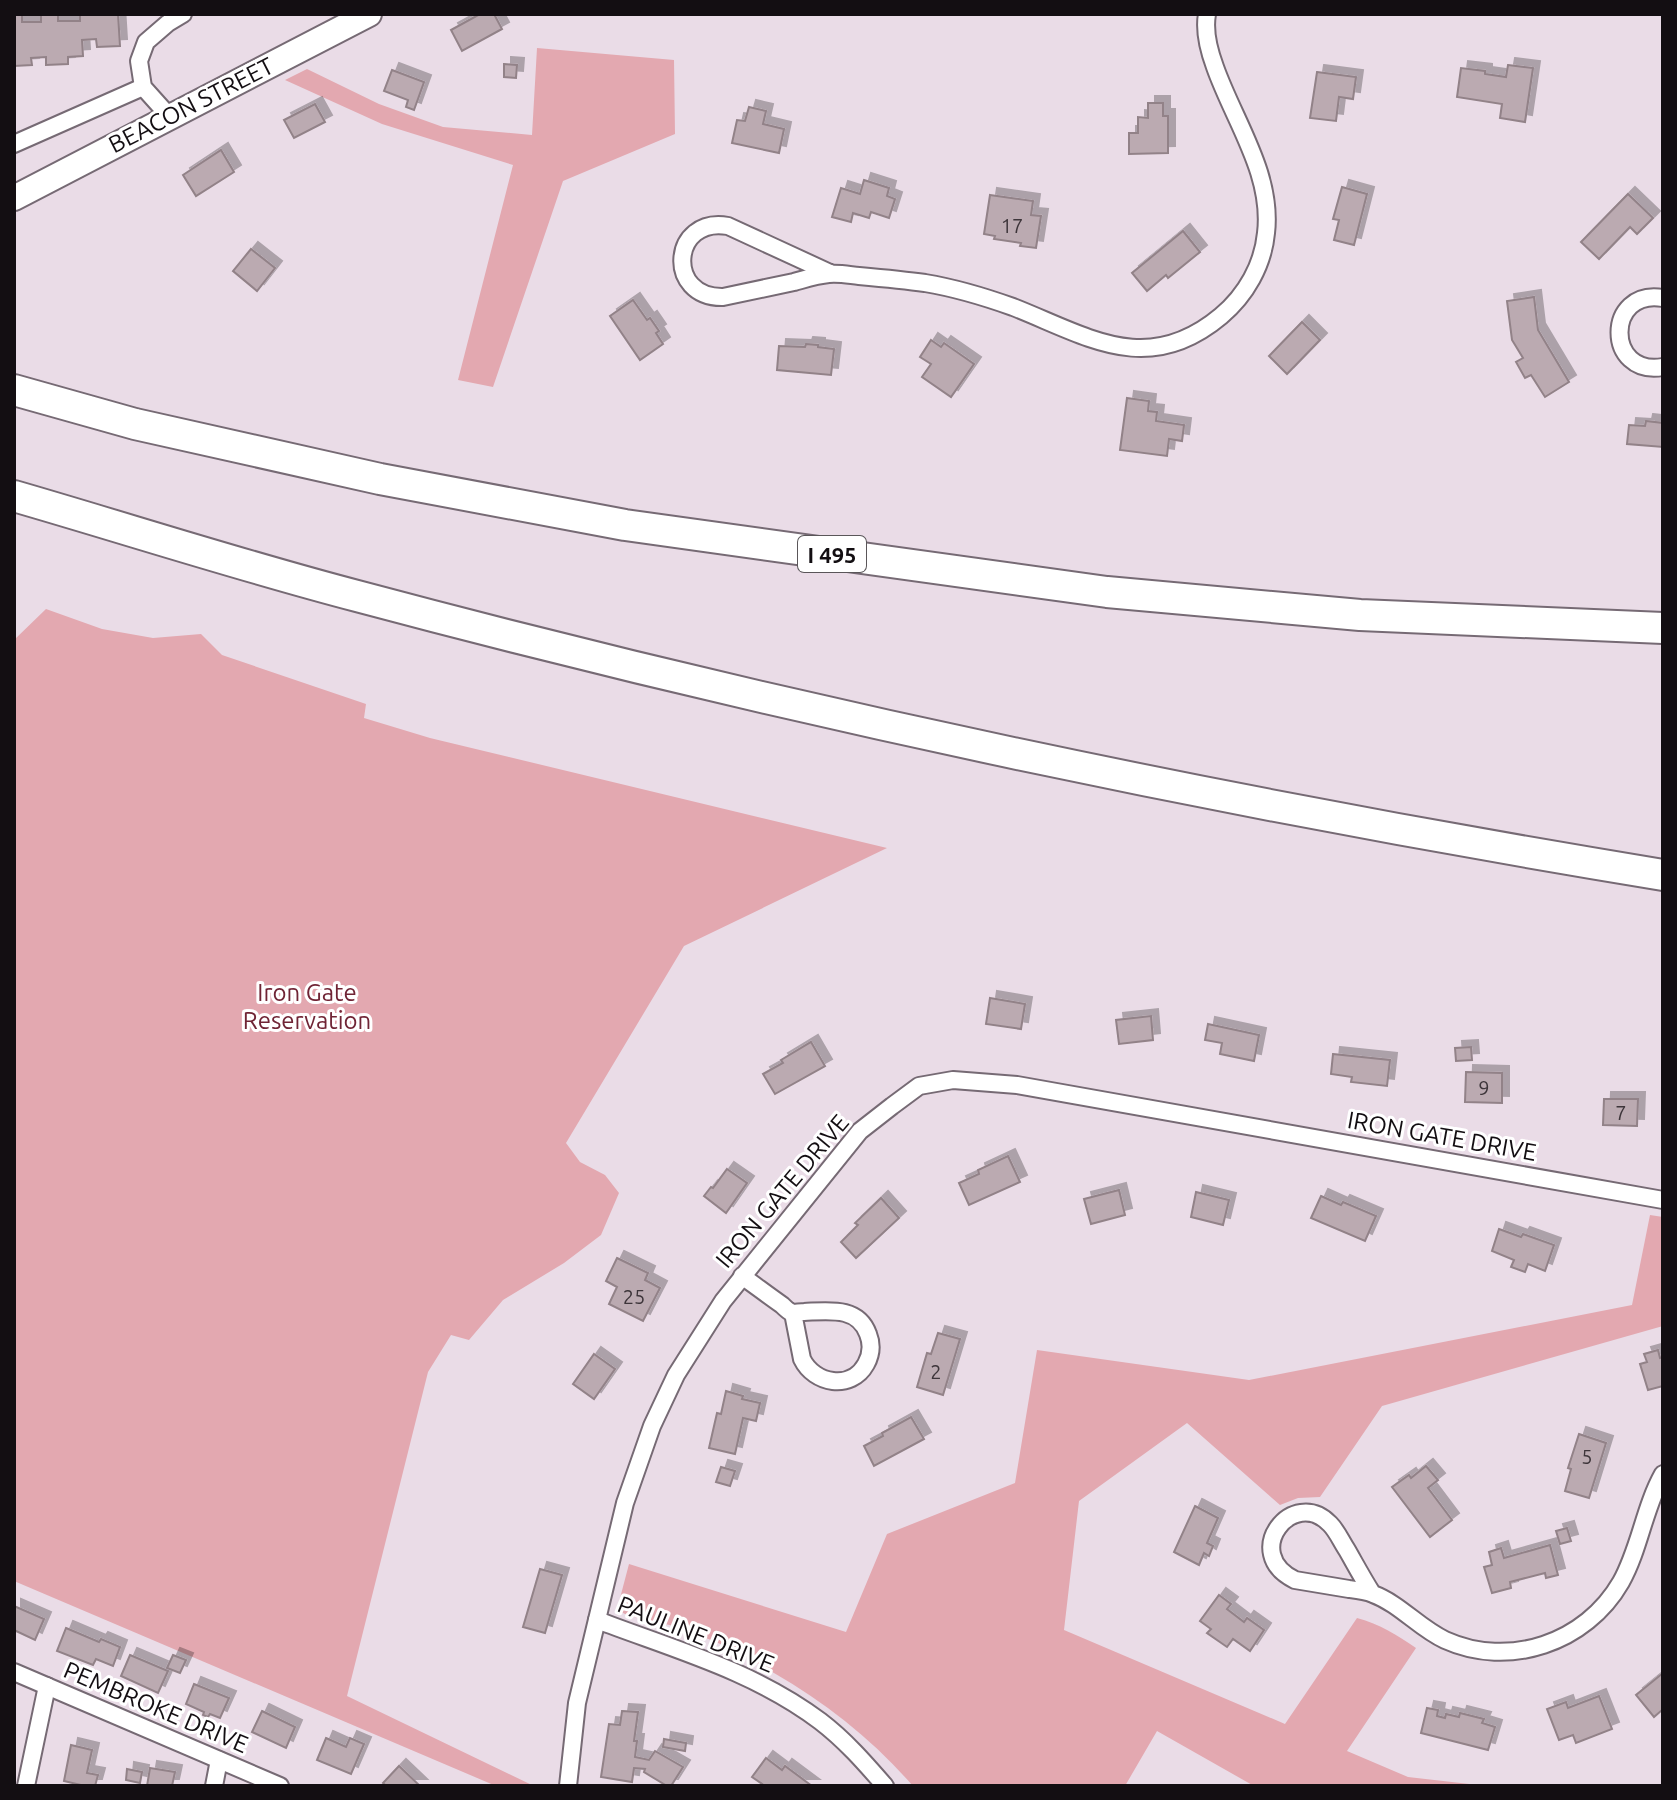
<svg xmlns="http://www.w3.org/2000/svg" width="1677" height="1800" font-family="Ubuntu,sans-serif">
<defs>
<filter id="shadow"><feDropShadow dx="7" dy="-7" stdDeviation="0" flood-color="#0004"/></filter>
</defs>
<rect width="100%" height="100%" fill="#eadce7"/>
<g fill="#e3a8b0">
<polygon points="537,48 674,60 675,134 563,181 493,387 458,380 513,165 382,124 285,80 307,69 379,104 443,127 532,135"/>
<polygon points="46,609 102,629 153,638 201,634 222,655 366,704 364,718 430,738 887,848 684,946 566,1143 580,1162 605,1175 619,1193 601,1235 564,1263 503,1300 469,1340 451,1335 428,1372 347,1696 534,1786 496,1786 14,1581 14,640"/>
<path d="M1650 1215 1663 1217V1326L1382 1406 1320 1497 1298 1498 1280 1505 1187 1423 1079 1501 1064 1630 1285 1724 1357 1618C1380 1624 1397 1635 1416 1648L1347 1751 1408 1777 1487 1786H1254L1157 1731 1125 1786H913C873 1740 826 1703 774 1673 754 1662 735 1649 713 1641 700 1635 686 1630 673 1626 660 1622 628 1618 620 1611L619 1602 629 1564 846 1632 887 1534 1015 1483 1037 1350 1249 1380 1632 1305Z"/>
</g>
<g fill="#bbaab1" stroke="#928288" stroke-width="2" filter="url(#shadow)">
<polygon points="14,14 22,14 22,22 41,22 41,14 58,14 58,21 80,21 80,14 118,14 120,46 97,47 96,39 82,40 83,56 68,57 68,64 46,65 46,57 31,58 32,65 14,66"/>
<polygon points="480,14 494,14 502,29 462,51 451,30"/>
<polygon points="504,64 517,65 516,78 504,77"/>
<polygon points="1508,65 1533,68 1525,122 1500,118 1502,104 1457,97 1461,68 1485,71 1485,74 1506,77"/>
<polygon points="392,70 424,82 414,110 406,107 408,100 384,91"/>
<polygon points="1317,72 1356,77 1353,99 1339,97 1336,121 1310,118"/>
<polygon points="1148,103 1163,103 1163,116 1168,116 1168,153 1129,154 1129,133 1138,133 1138,117 1148,118"/>
<polygon points="315,104 325,122 294,138 284,120"/>
<polygon points="749,107 766,111 763,124 784,129 779,153 732,143 737,120 745,121"/>
<polygon points="221,150 234,172 196,196 183,175"/>
<polygon points="864,180 889,188 887,196 895,199 889,218 871,212 869,218 853,213 851,222 832,217 841,188 860,194"/>
<polygon points="1342,187 1367,194 1354,245 1334,240 1339,220 1333,219"/>
<polygon points="1628,194 1653,218 1637,234 1630,227 1599,259 1581,242"/>
<polygon points="990,195 1033,201 1031,215 1041,216 1036,248 1020,246 1021,243 994,239 995,236 984,234"/>
<polygon points="1183,231 1200,252 1168,278 1166,275 1147,291 1132,273"/>
<polygon points="251,249 275,268 257,291 233,271"/>
<polygon points="1534,297 1538,330 1569,382 1545,397 1531,375 1525,378 1516,362 1523,358 1512,340 1507,301"/>
<polygon points="633,300 647,320 650,318 659,331 656,333 663,344 640,360 610,316"/>
<polygon points="1302,322 1320,340 1287,374 1269,356"/>
<polygon points="931,340 941,347 944,343 974,364 951,397 922,377 931,364 920,357"/>
<polygon points="806,344 818,345 818,347 834,349 831,375 777,370 779,346 805,347"/>
<polygon points="1127,398 1149,401 1148,411 1157,412 1156,421 1184,425 1182,441 1169,439 1167,456 1120,450"/>
<polygon points="1646,421 1663,423 1663,447 1627,444 1629,425 1645,426"/>
<polygon points="990,998 1025,1004 1021,1029 986,1024"/>
<polygon points="1151,1016 1153,1040 1119,1044 1116,1020"/>
<polygon points="1208,1024 1259,1035 1254,1061 1220,1054 1222,1043 1205,1040"/>
<polygon points="811,1042 825,1066 775,1094 763,1074 783,1063 781,1060"/>
<polygon points="1471,1047 1472,1060 1456,1061 1455,1048"/>
<polygon points="1333,1054 1390,1060 1387,1086 1351,1082 1352,1077 1331,1074"/>
<polygon points="1466,1072 1502,1073 1502,1103 1465,1102"/>
<polygon points="1604,1099 1638,1099 1637,1126 1603,1125"/>
<polygon points="1008,1156 1020,1182 969,1205 959,1183 979,1174 978,1170"/>
<polygon points="727,1169 747,1183 726,1213 704,1196 711,1187 713,1188"/>
<polygon points="1119,1190 1125,1215 1091,1224 1084,1199"/>
<polygon points="1196,1192 1229,1200 1223,1225 1191,1217"/>
<polygon points="1321,1196 1341,1205 1343,1202 1376,1216 1365,1241 1311,1218"/>
<polygon points="881,1198 899,1218 856,1258 841,1242 858,1225 855,1223"/>
<polygon points="1499,1229 1521,1237 1523,1234 1554,1245 1545,1271 1528,1264 1525,1272 1511,1267 1514,1260 1492,1251"/>
<polygon points="617,1258 648,1273 645,1280 660,1288 643,1321 609,1304 617,1287 606,1281"/>
<polygon points="938,1333 960,1339 943,1395 917,1387 927,1353 931,1354"/>
<polygon points="1658,1350 1660,1358 1663,1357 1663,1386 1648,1390 1640,1364 1647,1362 1644,1354"/>
<polygon points="594,1354 615,1369 594,1399 573,1384"/>
<polygon points="726,1391 743,1396 742,1399 760,1403 756,1421 743,1418 735,1454 709,1448 717,1413 721,1414"/>
<polygon points="911,1417 924,1439 874,1466 864,1446 883,1436 882,1433"/>
<polygon points="1579,1434 1606,1443 1589,1498 1565,1491 1571,1469 1568,1468"/>
<polygon points="1426,1466 1438,1480 1428,1488 1452,1520 1430,1537 1392,1487 1409,1475 1411,1478"/>
<polygon points="721,1467 735,1471 730,1486 716,1482"/>
<polygon points="1195,1506 1218,1518 1207,1543 1213,1546 1209,1556 1204,1553 1199,1565 1174,1552"/>
<polygon points="1567,1528 1571,1541 1560,1544 1556,1531"/>
<polygon points="1550,1545 1558,1575 1546,1578 1545,1573 1510,1582 1511,1588 1492,1593 1484,1567 1492,1565 1489,1552 1501,1548 1504,1558"/>
<polygon points="540,1569 562,1575 545,1633 523,1627"/>
<polygon points="1219,1595 1231,1604 1227,1609 1244,1622 1247,1618 1264,1630 1250,1651 1233,1639 1227,1647 1207,1633 1211,1629 1200,1621"/>
<polygon points="14,1606 44,1619 35,1640 14,1630"/>
<polygon points="66,1628 99,1642 101,1639 120,1647 113,1666 96,1659 93,1665 57,1651"/>
<polygon points="130,1655 168,1671 158,1693 121,1676"/>
<polygon points="173,1655 186,1660 180,1673 167,1668"/>
<polygon points="1663,1673 1663,1712 1662,1710 1654,1717 1636,1695"/>
<polygon points="194,1684 229,1698 220,1718 210,1714 208,1717 203,1715 204,1712 186,1704"/>
<polygon points="1599,1696 1612,1729 1576,1743 1573,1735 1559,1740 1547,1709 1566,1702 1568,1708"/>
<polygon points="1427,1708 1438,1710 1437,1716 1445,1718 1446,1714 1459,1717 1460,1713 1484,1719 1482,1723 1495,1727 1488,1750 1421,1733"/>
<polygon points="262,1711 295,1727 286,1748 252,1732"/>
<polygon points="622,1711 638,1712 634,1741 637,1741 635,1757 649,1760 655,1751 683,1767 671,1786 667,1786 644,1772 645,1769 634,1768 632,1782 601,1777 609,1724 620,1725"/>
<polygon points="326,1738 346,1747 350,1738 364,1744 351,1774 317,1760"/>
<polygon points="664,1739 686,1743 685,1751 663,1747"/>
<polygon points="71,1745 92,1750 87,1773 98,1775 95,1786 85,1786 64,1781"/>
<polygon points="766,1758 782,1770 785,1766 812,1786 765,1786 752,1777"/>
<polygon points="399,1766 420,1786 386,1786 383,1783"/>
<polygon points="150,1768 175,1772 172,1786 147,1786"/>
<polygon points="127,1769 142,1772 140,1783 126,1780"/>
</g>
<g fill="none" stroke-linecap="round" stroke-linejoin="round">
<defs>
<g id="minor">
<polyline points="169,116 143,87 139,61 146,42 168,23 183,14"/>
<polyline points="14,144 143,87"/>
<path d="M830 273 728 226C671 216 665 298 723 297 746 292 770 287 794 282 805 279 817 275 829 274 839 273 849 275 859 276 881 278 903 280 925 283 955 288 985 297 1013 307 1087 336 1147 378 1221 316 1246 295 1263 265 1266 233 1273 174 1234 121 1215 67 1209 51 1204 31 1207 14"/>
<path d="M1663 298C1605 288 1605 377 1663 367"/>
<path d="M742 1276C756 1286 769 1296 782 1305 785 1308 788 1311 792 1313 794 1313 802 1312 804 1312 828 1311 858 1306 868 1334 872 1344 871 1355 866 1364 851 1391 814 1384 802 1359L793 1313"/>
<path d="M1372 1593C1363 1579 1355 1564 1347 1550 1341 1541 1337 1531 1330 1524 1293 1486 1240 1553 1295 1580 1313 1583 1331 1586 1349 1589 1357 1590 1366 1591 1373 1594 1400 1604 1419 1628 1445 1640 1509 1669 1586 1643 1621 1582 1640 1548 1644 1508 1663 1474"/>
<path d="M597 1620C673 1649 754 1671 820 1721 845 1740 865 1763 885 1786"/>
<polyline points="14,1672 280,1786"/>
<polyline points="26,1786 47,1686"/>
<polyline points="214,1786 219,1760"/>
<polyline points="568,1786 577,1703 625,1503 652,1426 676,1375 723,1301 860,1131 892,1106 919,1086 953,1080 1017,1085 1663,1200"/>
</g>
<polyline id="secondary" points="14,198 369,14"/>
<g id="motorway">
<polyline points="14,390 135,424 380,479 625,525 1107,592 1360,615 1663,628"/>
<path d="M14 496C128 529 242 566 357 596 787 711 1224 803 1663 875"/>
</g>
</defs>
<use href="#minor" stroke="#766a74" stroke-width="20"/>
<use href="#secondary" stroke="#766a74" stroke-width="28"/>
<use href="#motorway" stroke="#766a74" stroke-width="34"/>
<use href="#minor" stroke="#fff" stroke-width="16"/>
<use href="#secondary" stroke="#fff" stroke-width="24"/>
<use href="#motorway" stroke="#fff" stroke-width="30"/>
</g>
<g text-anchor="middle" dominant-baseline="central" stroke-width="6" stroke-linejoin="round" paint-order="stroke">
<g font-size="20" fill="#3d353a">
<text x="1012" y="225">17</text>
<text x="1484" y="1087">9</text>
<text x="1621" y="1112">7</text>
<text x="634" y="1296">25</text>
<text x="936" y="1371">2</text>
<text x="1587" y="1456">5</text>
</g>
<rect fill="#fff" stroke="#5a5659" stroke-width="2" x="798" y="536" width="68" height="36" rx="6"/>
<g font-size="22" font-weight="bold" fill="#130e12">
<text x="832" y="554">I 495</text>
</g>
<g font-size="24" fill="#130e12" stroke="#fff">
<text transform="translate(191 105) rotate(-27)">BEACON STREET</text>
<text transform="translate(1442 1136) rotate(10)">IRON GATE DRIVE</text>
<text transform="translate(782 1191) rotate(-50)">IRON GATE DRIVE</text>
<text transform="translate(696 1634) rotate(22)">PAULINE DRIVE</text>
<text transform="translate(156 1707) rotate(23)">PEMBROKE DRIVE</text>
</g>
<g font-size="24" fill="#702435" stroke="#fff">
<text x="307" y="992">Iron Gate<tspan x="307" dy="28">Reservation</tspan></text>
</g>
</g>
<rect width="1677" height="1800" fill="none" stroke="#130e12" stroke-width="32"/>
</svg>
